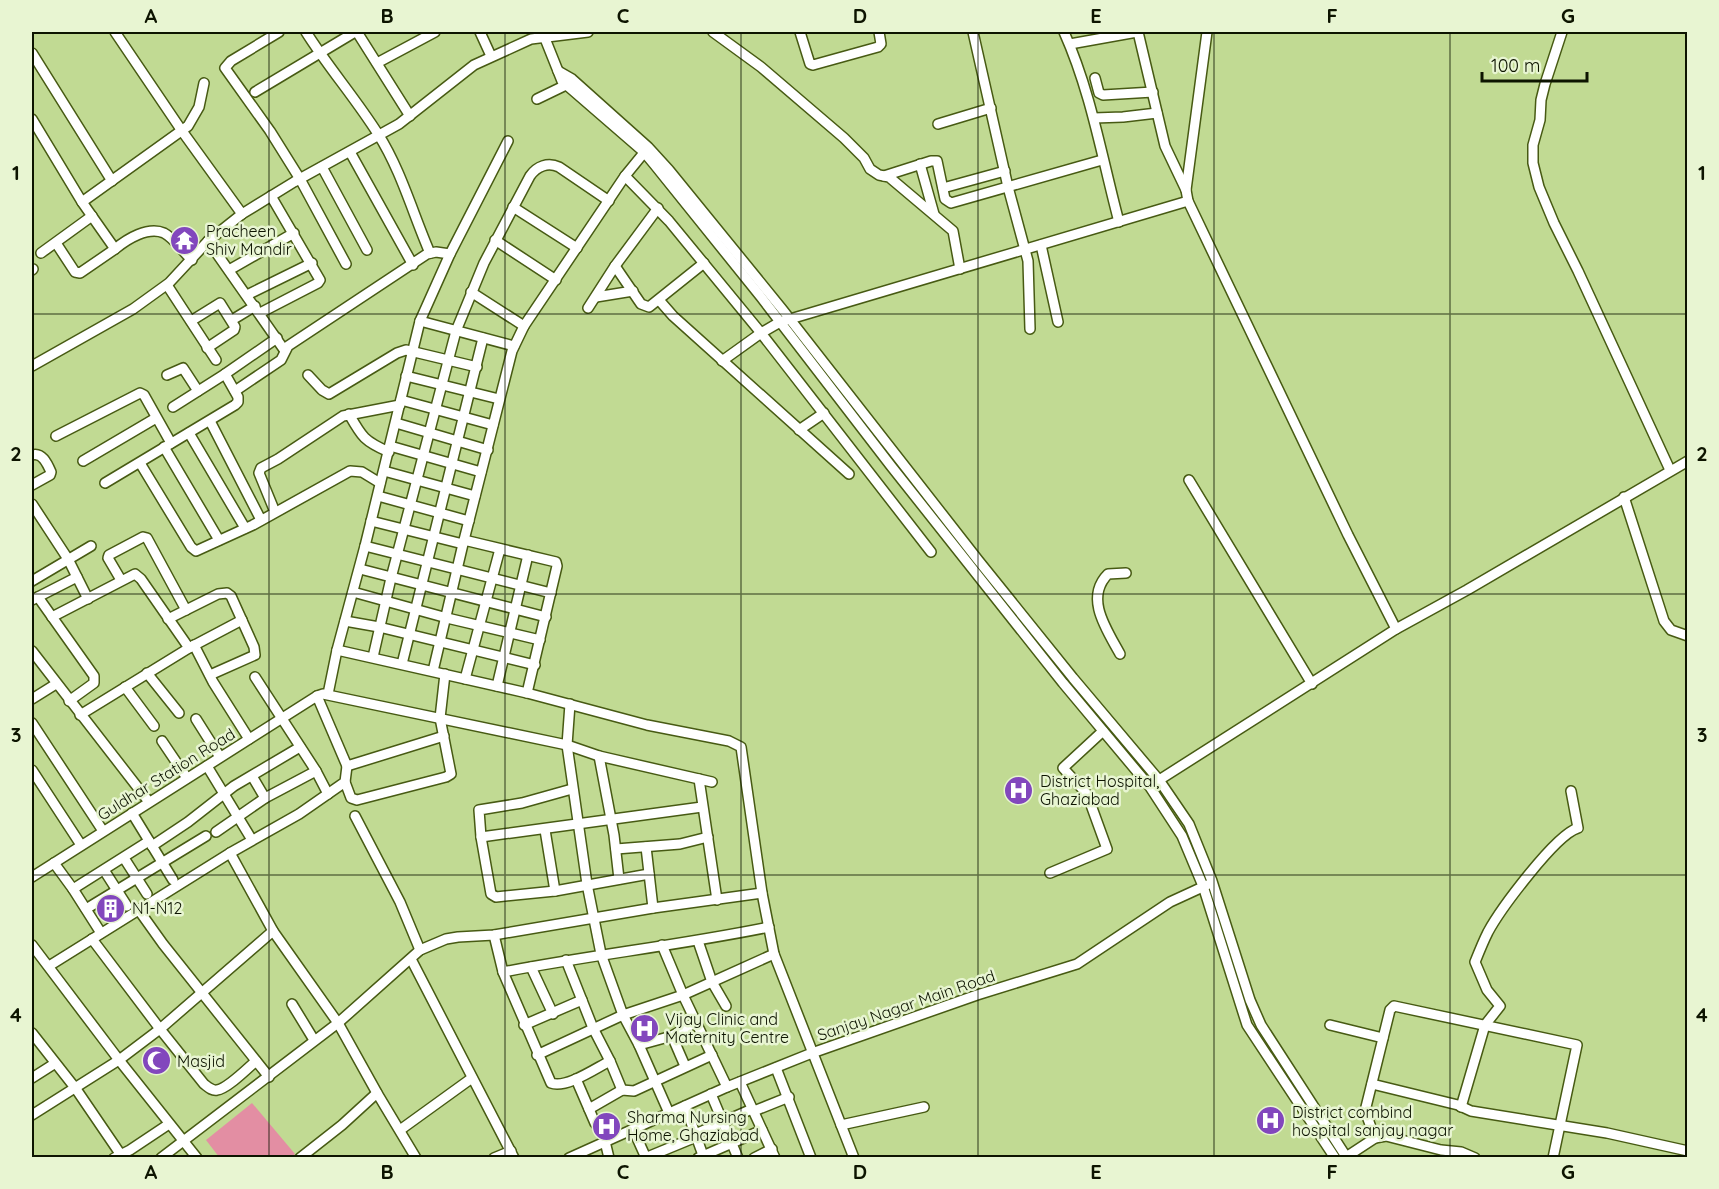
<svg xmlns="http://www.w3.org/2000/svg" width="1719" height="1189" font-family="Quicksand,sans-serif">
<rect width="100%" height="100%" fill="#c1da93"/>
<polygon fill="#e38ea3" points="252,1103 295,1154 290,1158 219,1157 206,1140"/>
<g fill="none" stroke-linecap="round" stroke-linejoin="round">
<defs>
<g id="minor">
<polyline points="115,32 182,131 242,214"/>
<polyline points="279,32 231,61 225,68 270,131 300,179 346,264"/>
<path d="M306 32C328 67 356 99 378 134 401 170 413 214 430 253"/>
<polyline points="357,32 410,116"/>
<polyline points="480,32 491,56"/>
<polyline points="713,32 761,67 844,138 864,158 870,169 879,175 889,177 953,231 960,269"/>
<polyline points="800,32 810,64 813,65 878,47 881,44 879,32"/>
<polyline points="973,32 1008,187 1028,261 1030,329"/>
<path d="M1064 32C1091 92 1102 158 1119 222"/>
<polyline points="1138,32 1165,146 1186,190"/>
<polyline points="1207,32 1186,190 1188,201 1348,535 1396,629"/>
<polyline points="1562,32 1545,84 1541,100 1540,120 1533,145 1533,163 1539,187 1554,223 1578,271 1670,470"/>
<polyline points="544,36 562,81 644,152 654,164 761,297 891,466 1063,683 1150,787 1182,836 1203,886 1247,1025 1335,1158"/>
<polyline points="1070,44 1137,32"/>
<polyline points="32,53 112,181"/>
<polyline points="377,63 435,32"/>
<polyline points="558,71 572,79 648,147 669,170 782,309 978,560 1073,678 1159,780 1189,824 1212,881 1250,1000 1261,1025 1347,1158"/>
<polyline points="1095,78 1099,93 1103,95 1153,92"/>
<polyline points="255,92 355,32"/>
<polyline points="537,99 566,85"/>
<polyline points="1094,118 1123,117 1157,113"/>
<path d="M32 119 82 202 115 249C127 239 148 226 164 233 174 238 183 252 192 260"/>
<polyline points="938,124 991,108"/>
<polyline points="350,152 413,265"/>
<polyline points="920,164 934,214"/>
<polyline points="322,167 367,250"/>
<polyline points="625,176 669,221 761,333 931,552"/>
<polyline points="884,176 931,161 937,161 945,199 951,203 1102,160"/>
<polyline points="943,188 1005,171"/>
<polyline points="82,202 188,126 199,107 204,83"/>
<polyline points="513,207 577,248"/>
<polyline points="495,240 556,280"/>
<polyline points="208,241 285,351"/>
<polyline points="56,243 75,272 80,273 115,249"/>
<polyline points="1041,245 1058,322"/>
<polyline points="41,253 92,216"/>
<polyline points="615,266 641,304 649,307 704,263"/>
<polyline points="32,270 33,269"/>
<polyline points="229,270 294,233"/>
<polyline points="167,285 216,360"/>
<polyline points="471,292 524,326"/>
<polyline points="247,295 312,263"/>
<polyline points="596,297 633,291"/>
<polyline points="659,300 673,316 849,474"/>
<polyline points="588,308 615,266 658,208"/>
<polyline points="260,313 318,283 320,280 271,196"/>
<polyline points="232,320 255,306"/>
<polyline points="191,321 220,303 235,327 234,330 207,348"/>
<polyline points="420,321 514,346"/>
<polyline points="722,361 761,333 780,322 1188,201"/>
<polyline points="32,366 133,309 169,283 208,241 242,214 294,182 399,124 474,65 531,39 588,32"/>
<polyline points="167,375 183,368 198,391"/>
<polyline points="308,375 322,390 329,394 397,353 406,350 477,367"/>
<polyline points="406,376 499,399"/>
<polyline points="235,391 281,360 288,346 427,254 436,252 450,254"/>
<polyline points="401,400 493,425"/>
<polyline points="173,407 225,374 277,338"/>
<path d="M349 414C362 437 364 441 389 452"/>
<polyline points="210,421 261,520"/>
<polyline points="396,423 488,450"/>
<polyline points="799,430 824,413"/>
<polyline points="189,433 245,528"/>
<polyline points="56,436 140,393 144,395 171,443"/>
<polyline points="390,446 481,472"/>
<polyline points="164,447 219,540"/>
<path d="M32 455C42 452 47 463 51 472L50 475 32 485"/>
<polyline points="83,461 156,418"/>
<polyline points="140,463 191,547 196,551 253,525 350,471 362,472 380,483"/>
<polyline points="384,471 475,496"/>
<polyline points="1189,480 1312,684"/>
<polyline points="105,483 235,405 238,402 238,397 225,374"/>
<polyline points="378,496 469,521"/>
<polyline points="1624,497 1664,621 1671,630 1688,636"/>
<polyline points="32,504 68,559 88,599"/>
<polyline points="275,512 259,473 261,468 278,459 343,416 400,405"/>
<polyline points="371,521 463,544"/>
<polyline points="464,540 556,562 557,566 527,693"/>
<polyline points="365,546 551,593"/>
<polyline points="360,569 546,617"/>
<polyline points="121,580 108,558 109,555 143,537 147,538 186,610"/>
<polyline points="32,581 91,546"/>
<polyline points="353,592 447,618 540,640"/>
<polyline points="38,597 94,676 94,683 69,701"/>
<polyline points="32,600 77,577"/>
<polyline points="52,617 135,574 141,579 189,648"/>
<polyline points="168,619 218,594 227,593 231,596 254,647 255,655 210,675"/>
<polyline points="345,621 379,627 535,665"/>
<polyline points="194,645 213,682 249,739"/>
<polyline points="337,650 527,693 647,725 729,741 741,747 762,893 774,954 854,1158"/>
<polyline points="32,651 149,802"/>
<path d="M1120 654C1107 630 1084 598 1108 574L1126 573"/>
<path d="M373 657 391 578 456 331 484 263 530 176C537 166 548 162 559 167L609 201"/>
<polyline points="402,664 483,338"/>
<polyline points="433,671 463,544 512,351 524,326 625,176 647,149"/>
<polyline points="147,673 179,713"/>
<polyline points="255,677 316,771 328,794"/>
<polyline points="465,679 500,549"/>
<polyline points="497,686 528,555"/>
<polyline points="125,687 154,726"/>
<polyline points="328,694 337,650 365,546 420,321 450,254 508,141"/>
<polyline points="317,696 347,766 444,736"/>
<polyline points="32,699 56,684"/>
<polyline points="570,704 567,745 587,884 601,954 623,1015 639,1045 669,1113"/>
<polyline points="80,715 189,648 242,620"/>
<polyline points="196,719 220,757"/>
<polyline points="32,723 103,831"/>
<polyline points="162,741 187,778"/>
<polyline points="599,756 614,835 619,879"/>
<polyline points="207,766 252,840"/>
<polyline points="32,770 81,845"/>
<polyline points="252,776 265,798"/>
<polyline points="699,779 717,900"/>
<polyline points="345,782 351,798 357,800 446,777 451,774 440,718 445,674"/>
<polyline points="1156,782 1396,629 1467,590 1688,461"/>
<polyline points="572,789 522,803 479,810 481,837 491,894 496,897 555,891 649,874"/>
<polyline points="132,813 173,880"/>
<polyline points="355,816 400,902 420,950"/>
<polyline points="545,830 555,891"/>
<polyline points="216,832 265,798 316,771"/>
<polyline points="481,837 702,807"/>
<polyline points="152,846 188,822 234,786 300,747"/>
<polyline points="646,847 653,908"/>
<polyline points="616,849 680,844 708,837"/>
<polyline points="230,853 273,931 338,1023 377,1093 416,1158"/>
<polyline points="124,858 147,894"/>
<polyline points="54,863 73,889 101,933"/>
<polyline points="104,870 127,906"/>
<polyline points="1050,873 1107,849 1087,794 1063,768 1103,731"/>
<polyline points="32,877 317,696 323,694 567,745 599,756 712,782"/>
<polyline points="73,889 149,841"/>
<polyline points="86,909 206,836"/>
<polyline points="138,909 163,944 269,1077"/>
<path d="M494 935 503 972 551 1083C566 1089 596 1068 610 1061"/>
<path d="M92 939 160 1029 204 1084C208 1087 212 1091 217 1090 227 1089 248 1068 256 1061"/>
<polyline points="698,941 712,982 726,1006"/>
<polyline points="32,945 119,1060 197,1158"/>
<polyline points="662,945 683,995 727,1087"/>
<polyline points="411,959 514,1158"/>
<polyline points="566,960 593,1028 610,1061 622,1090"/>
<polyline points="49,966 230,853 299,814 345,782 347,766"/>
<polyline points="531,967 553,1014"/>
<path d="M503 972C591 955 681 945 769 927"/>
<polyline points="292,1004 314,1040"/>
<polyline points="524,1025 582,1000"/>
<polyline points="1330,1025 1383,1038"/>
<polyline points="32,1033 76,1089 121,1155"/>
<polyline points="672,1036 685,1066"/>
<polyline points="639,1045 672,1036 696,1022"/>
<polyline points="537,1055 623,1015 683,995 774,954"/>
<polyline points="776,1068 811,1158"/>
<polyline points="32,1078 54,1064"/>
<polyline points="576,1079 595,1123 603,1133 609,1158"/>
<polyline points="740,1082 775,1158"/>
<polyline points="1372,1084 1458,1105 1471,1111 1607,1133 1688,1151"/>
<polyline points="711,1094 738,1158"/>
<polyline points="685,1106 704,1158"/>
<path d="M1461 1107 1485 1025 1500 1006 1487 990 1475 962C1479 952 1483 942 1488 932 1500 910 1555 835 1578 828L1571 791"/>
<polyline points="589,1109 622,1090 634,1091 712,1055"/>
<polyline points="754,1111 789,1097"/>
<polyline points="32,1115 119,1060 160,1029 273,931"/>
<polyline points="841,1125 924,1107"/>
<polyline points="633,1129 646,1158"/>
<polyline points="400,1130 472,1078"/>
<polyline points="695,1134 752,1109"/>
<polyline points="1375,1138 1365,1111 1390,1010 1394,1006 1577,1045 1553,1158"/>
<polyline points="1346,1157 1375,1138 1386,1136 1441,1150 1461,1152 1475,1158"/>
<polyline points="114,1158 130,1150 169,1124"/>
<polyline points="161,1158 338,1023 420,950 446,939 458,937 494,935 653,908 762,893"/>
<polyline points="300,1158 342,1125 377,1093"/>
<polyline points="494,1158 511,1151"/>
<polyline points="569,1158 727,1087 812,1053 977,995 1077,964 1170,902 1207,885"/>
<polyline points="645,1158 696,1137"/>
<polyline points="698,1158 762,1130"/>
<polyline points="754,1158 772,1149"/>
</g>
</defs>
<use href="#minor" stroke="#475a13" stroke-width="12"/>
<use href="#minor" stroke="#fff" stroke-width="9"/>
</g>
<path fill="none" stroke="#0d1400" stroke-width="1.5" stroke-opacity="0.55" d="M269 32V1158M505 32V1158M741 32V1158M978 32V1158M1214 32V1158M1450 32V1158M32 314H1688M32 594H1688M32 875H1688"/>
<defs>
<symbol id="temple-disc" viewBox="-11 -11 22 22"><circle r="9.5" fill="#8247bd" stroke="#e8f5d2"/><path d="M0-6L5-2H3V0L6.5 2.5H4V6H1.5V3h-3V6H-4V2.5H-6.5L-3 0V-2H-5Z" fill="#fff"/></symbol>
<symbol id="hospital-disc" viewBox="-11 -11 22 22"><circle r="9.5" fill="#8247bd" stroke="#e8f5d2"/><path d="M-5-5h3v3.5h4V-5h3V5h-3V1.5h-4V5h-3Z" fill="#fff"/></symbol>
<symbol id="building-disc" viewBox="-11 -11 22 22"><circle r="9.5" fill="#8247bd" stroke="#e8f5d2"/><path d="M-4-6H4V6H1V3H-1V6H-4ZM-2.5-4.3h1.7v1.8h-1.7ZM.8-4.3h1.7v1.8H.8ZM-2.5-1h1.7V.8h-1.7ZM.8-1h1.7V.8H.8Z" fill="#fff"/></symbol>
<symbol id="mosque-disc" viewBox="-11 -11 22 22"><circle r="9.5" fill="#8247bd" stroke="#e8f5d2"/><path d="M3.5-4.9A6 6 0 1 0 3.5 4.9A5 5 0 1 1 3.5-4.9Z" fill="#fff"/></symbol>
</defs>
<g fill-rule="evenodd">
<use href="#temple-disc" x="168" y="224" width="33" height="33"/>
<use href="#hospital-disc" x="1002" y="774" width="33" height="33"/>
<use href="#building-disc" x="94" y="892" width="33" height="33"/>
<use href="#hospital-disc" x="628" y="1012" width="33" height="33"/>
<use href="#mosque-disc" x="140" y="1044" width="33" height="33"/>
<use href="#hospital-disc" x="1254" y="1104" width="33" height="33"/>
<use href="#hospital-disc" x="590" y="1110" width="33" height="33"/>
</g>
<g text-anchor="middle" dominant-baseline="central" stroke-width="5" stroke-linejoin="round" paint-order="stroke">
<g font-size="16" fill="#0d1400" stroke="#e8f5d2" text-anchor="start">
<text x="206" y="231">Pracheen<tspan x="206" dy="18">Shiv Mandir</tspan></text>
<text x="1040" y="781">District Hospital,<tspan x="1040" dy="18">Ghaziabad</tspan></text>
<text x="132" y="908">N1-N12</text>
<text x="665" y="1019">Vijay Clinic and<tspan x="665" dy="18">Maternity Centre</tspan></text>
<text x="177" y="1061">Masjid</text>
<text x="1292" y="1112">District combind<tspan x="1292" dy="18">hospital sanjay nagar</tspan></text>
<text x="627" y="1117">Sharma Nursing<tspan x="627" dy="18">Home, Ghaziabad</tspan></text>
</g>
<g font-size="16" fill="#0d1400" stroke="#e8f5d2">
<text transform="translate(166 774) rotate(-32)">Guldhar Station Road</text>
<text transform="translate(906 1005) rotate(-19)">Sanjay Nagar Main Road</text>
</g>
</g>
<rect width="1719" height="1189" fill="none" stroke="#e8f5d2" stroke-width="66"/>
<path d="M1482 72v9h105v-9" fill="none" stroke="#0d1400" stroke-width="3"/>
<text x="1491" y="72" font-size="18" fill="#0d1400" stroke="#e8f5d2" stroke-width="4.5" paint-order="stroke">100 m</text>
<rect x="33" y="33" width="1653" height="1123" fill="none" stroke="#0d1400" stroke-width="2"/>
<g font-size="20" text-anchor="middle" font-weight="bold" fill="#0d1400">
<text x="151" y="23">A</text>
<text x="387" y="23">B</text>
<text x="623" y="23">C</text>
<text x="860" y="23">D</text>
<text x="1096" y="23">E</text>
<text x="1332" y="23">F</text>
<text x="1568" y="23">G</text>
<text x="16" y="180">1</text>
<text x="1702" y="180">1</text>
<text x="16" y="461">2</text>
<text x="1702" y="461">2</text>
<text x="16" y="742">3</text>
<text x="1702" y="742">3</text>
<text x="16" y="1022">4</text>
<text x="1702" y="1022">4</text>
<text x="151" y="1179">A</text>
<text x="387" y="1179">B</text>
<text x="623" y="1179">C</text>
<text x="860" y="1179">D</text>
<text x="1096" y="1179">E</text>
<text x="1332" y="1179">F</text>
<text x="1568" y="1179">G</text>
</g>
</svg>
